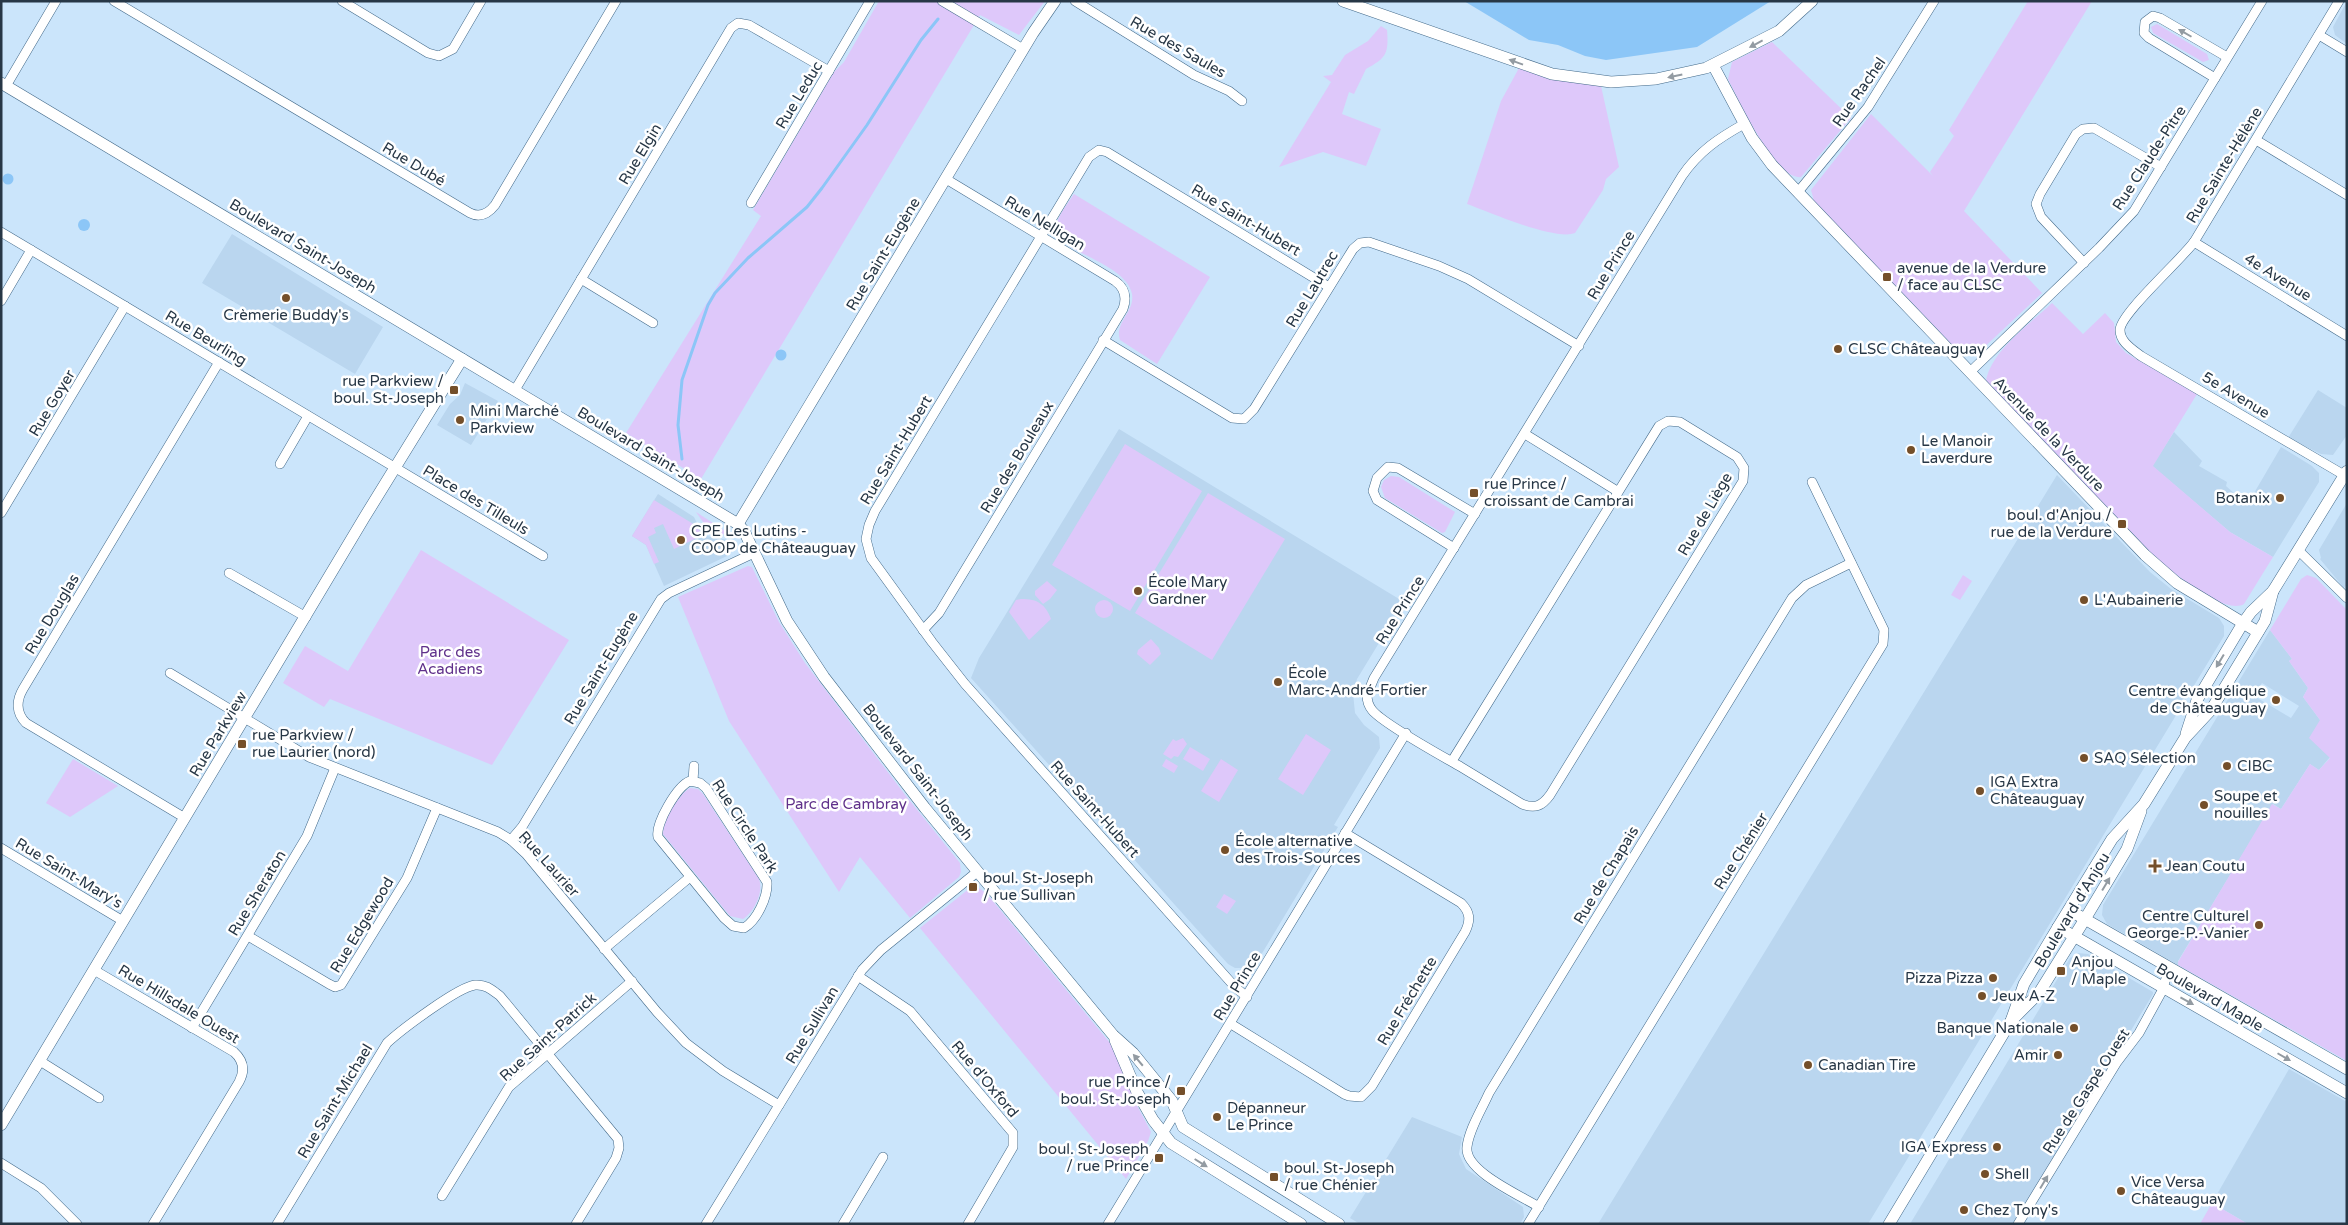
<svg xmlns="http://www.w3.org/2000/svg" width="2348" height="1225" font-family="'Varela Round',sans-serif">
<rect width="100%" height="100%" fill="#cbe5fb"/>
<g fill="#bad6ef" fill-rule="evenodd">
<polygon points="2347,1 2347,44 2335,35 2333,27"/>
<polygon points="232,234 383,327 355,374 202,283"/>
<polygon points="465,383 498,401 471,445 437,425 450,404 460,395"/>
<polygon points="2318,390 2347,408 2347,435 2333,455 2321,454 2288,438"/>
<polygon points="1119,429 1404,602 1357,679 1353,693 1355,713 1364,725 1379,737 1380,748 1334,825 1338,827 1258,960 1246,968 1235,968 1228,964 971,678 979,658"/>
<polygon points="2174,432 2202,461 2199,466 2227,482 2226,486 2247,505 2281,447 2312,466 2319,473 2319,482 2273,557 2230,532 2152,466"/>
<polygon points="2057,475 2150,572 2171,589 2219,618 2224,626 2224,636 1868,1224 1598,1224"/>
<polygon points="658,494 694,517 700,529 707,536 728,540 735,544 732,551 727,556 664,586 646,545 632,536"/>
<polygon points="2347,503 2347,584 2344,588 2320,559 2321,558 2319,550"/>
<path d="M2270 630 2292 659 2289 661 2308 688 2303 697 2320 720 2330 757 2319 770 2310 764 2281 809 2273 804 2178 961V965L2107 924 2102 915 2103 905ZM2262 683 2299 706 2291 718 2254 696Z"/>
<polygon points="2078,953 2088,954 2153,992 2153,994 2014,1224 1910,1224 2070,958"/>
<polygon points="2289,1069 2347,1102 2347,1224 2248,1224 2212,1203"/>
<polygon points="1412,1117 1462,1137 1459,1154 1466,1169 1523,1207 1524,1217 1520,1224 1360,1224 1350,1218"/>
</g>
<g fill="#dec8fa">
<polygon points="879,1 1045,1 1019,35 980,15 701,479 626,433 761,216 753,210 834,72 844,62"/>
<polygon points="2028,1 2092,1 1964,211 2042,293 1978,353 1968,356 1959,352 1814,201 1811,190 1871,114 1933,176 1930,172 1954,136 1949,130"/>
<polygon points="2157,24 2207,54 2209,60 2203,62 2153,33 2151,27"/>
<path d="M1381 26 1387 30C1389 54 1386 58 1366 69L1354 94 1349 92 1342 114 1381 129 1366 166 1323 152 1279 167 1331 82 1323 76 1332 75 1345 55 1368 41Z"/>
<path d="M1772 42 1851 118 1801 177C1776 181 1738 99 1728 79L1732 62Z"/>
<path d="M1519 68 1563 81 1601 86 1619 167 1606 179 1603 190 1575 233C1555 241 1489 212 1467 204L1501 101Z"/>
<path d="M1074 194 1210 277 1157 364 1120 340C1114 323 1135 312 1132 294 1127 267 1075 255 1057 237 1051 223 1067 205 1074 194Z"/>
<path d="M2052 303 2083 334 2105 313 2114 323 2116 342 2126 353 2197 394 2153 466 2230 532 2273 557 2244 604C2224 616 2170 570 2155 557L1986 381C1991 351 2031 323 2052 303Z"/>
<polygon points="1125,444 1202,491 1130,611 1052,565"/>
<polygon points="1391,476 1399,477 1455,512 1445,532 1442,533 1385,498 1381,487 1384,480"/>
<polygon points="1208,493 1285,539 1212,660 1135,613"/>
<polygon points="654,500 695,525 703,535 674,549 663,524 654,528 656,533 648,537 659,562 654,564 646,545 632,536"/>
<polygon points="696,512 733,536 710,532"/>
<polygon points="421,550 569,640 492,765 330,699 324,707 283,683 305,646 348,671"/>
<polygon points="748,566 752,567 779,622 805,663 906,796 960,863 961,872 959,877 910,918 860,857 839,892 729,721 678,597"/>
<polygon points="1963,575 1972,581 1960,600 1951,595"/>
<polygon points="2307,575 2316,578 2347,610 2347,1061 2178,965 2178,962 2272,804 2281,809 2310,764 2319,770 2330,758 2309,738 2320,720 2303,697 2308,688 2289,661 2292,659 2270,630 2301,579"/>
<polygon points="1047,581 1057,590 1050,599 1043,604 1035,595 1035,591"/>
<path d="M1021 599C1038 599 1045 604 1051 619L1029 640 1009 612 1016 600Z"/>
<circle cx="1104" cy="609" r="9"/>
<polygon points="1151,639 1159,648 1161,654 1150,665 1137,654 1138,650"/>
<polygon points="1306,734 1331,750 1303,795 1278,779"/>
<polygon points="1183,738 1187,744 1178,757 1174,756 1171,759 1163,754 1173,739 1176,741"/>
<polygon points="1190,747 1210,759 1203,771 1183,759"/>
<polygon points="73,759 118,786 70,817 46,803"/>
<polygon points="1166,759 1178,766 1174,773 1162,766"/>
<polygon points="1221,759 1238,770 1219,802 1201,791"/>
<path d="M690 788 698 789 703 794 759 879C764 892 754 912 743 919L730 916 663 834C663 821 679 794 690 788Z"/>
<polygon points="970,888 979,888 987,894 1110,1043 1118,1055 1133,1098 1151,1132 1148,1141 1126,1179 920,928"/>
<polygon points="1224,894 1236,901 1227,914 1216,907"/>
<polygon points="2212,1203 2248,1224 2200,1224"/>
</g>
<g fill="#8cc6f7">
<polygon points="1464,1 1771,1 1697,47 1606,60 1585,56 1558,45 1529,40"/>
<circle cx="8" cy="179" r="5.5"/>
<circle cx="84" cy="225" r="6"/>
<circle cx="781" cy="355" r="5.5"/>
</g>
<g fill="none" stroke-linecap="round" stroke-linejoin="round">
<polyline stroke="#8cc6f7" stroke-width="3" points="682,459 678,425 682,380 708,305 715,293 748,258 807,207 822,188 867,125 921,40 938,19"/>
<defs>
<g id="minor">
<path d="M114 1 470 213C480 218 488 214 495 205L616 1"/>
<polyline points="342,1 428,53 439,56 453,49 481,1"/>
<polyline points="942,1 1023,49"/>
<polyline points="1075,1 1194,75 1229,91 1242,101"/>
<path d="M2339 1 2194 242C2181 260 2120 314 2120 330 2120 342 2132 349 2141 356L2344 475"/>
<polyline points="2319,35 2347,52"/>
<polyline points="2215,78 2149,38 2144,33 2145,22 2153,16 2160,18 2227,57"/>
<polyline points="6,86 56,1"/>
<polyline points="2256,140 2347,195"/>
<polyline points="1798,192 1868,107 1934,1"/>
<polyline points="751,203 870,1"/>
<polyline points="1,232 543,556"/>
<polyline points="2194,242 2347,336"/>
<polyline points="2084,263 2041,217 2036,204 2040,194 2076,134 2083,129 2094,128 2161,167"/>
<polyline points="581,279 653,323"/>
<polyline points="1,301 31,250"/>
<polyline points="1103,340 1232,418 1244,419 1254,409 1353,249 1360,243 1369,242 1439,266 1468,279 1579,346"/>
<polyline points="1970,372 2099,248 2134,211 2262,1"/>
<polyline points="515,390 731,28 738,23 749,25 829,71"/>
<polyline points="1525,434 1617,491"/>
<polyline points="280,464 308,416"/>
<polyline points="1,513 125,306"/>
<polyline points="1454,548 1377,500 1373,491 1377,478 1388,467 1398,468 1475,514"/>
<polyline points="2298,550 2347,598"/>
<polyline points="229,573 306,617"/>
<path d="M923 630 939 613 1123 309C1127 298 1125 288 1115 281L946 179"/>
<polyline points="170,673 309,757 498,832 511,840 526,854 657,1012 686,1043 723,1071 779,1105"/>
<path d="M1452 761 1659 426 1668 421 1680 422 1737 457 1744 468 1743 481 1550 795C1542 806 1535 809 1522 804L1461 767C1442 756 1383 724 1372 710 1368 705 1367 701 1367 695L1374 678 1682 176C1699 151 1719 138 1744 124"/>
<path d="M690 781 700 783 706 788 767 882C768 897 757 920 744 928L733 926 724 918 658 837C655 824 677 786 690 781Z"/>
<polyline points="693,781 694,766"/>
<path d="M185 818 26 723C16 713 16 701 23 689L219 362"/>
<polyline points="511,840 522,827 661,599 669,593 754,553"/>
<polyline points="1,848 123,921"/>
<polyline points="248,936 329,984 335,987 341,985 407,878 437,808"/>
<polyline points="604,949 690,877"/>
<path d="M94 970 234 1052C244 1061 245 1071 239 1082L153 1224"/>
<polyline points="858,976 910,1011 1013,1133 1013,1147 968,1224"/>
<polyline points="1247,997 1235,987 965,684 932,642 871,558 866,539 869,525 875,511 1089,157 1099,150 1107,152 1329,287"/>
<path d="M1231 1024 1344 1094 1349 1096 1361 1097 1372 1086 1465 932C1471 920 1470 912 1461 903L1345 833"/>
<polyline points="192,1028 307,836 335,768"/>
<polyline points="40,1061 99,1098"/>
<polyline points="1,1163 41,1188 77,1224"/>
<polyline points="442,1196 509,1087 632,981"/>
<path d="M1539 1207C1520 1195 1464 1171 1467 1147 1469 1129 1482 1109 1489 1093L1792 598 1806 585 1851 563"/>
<path d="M277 1224 387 1043C401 1030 458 987 475 985 486 984 492 990 500 996L618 1139 619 1148 616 1158 576 1224"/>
<polyline points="706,1224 862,970 881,950 977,872"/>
<polyline points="843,1224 883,1157"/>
<polyline points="1108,1224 1406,733"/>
<polyline points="1528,1224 1883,644 1884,630 1812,482"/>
<polyline points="2018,1224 2117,1062 2139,1033 2162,991 2169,969"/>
</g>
<g id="tertiary">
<polyline points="1343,1 1552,74 1611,82 1656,79 1706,68 1779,31 1812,1"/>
<polyline points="1713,65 1752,138 1772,165 2145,555 2177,583 2258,632"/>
<polyline points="1,83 738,524 744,531 787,621 824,677 925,808 1113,1035 1133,1053 1172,1101 1183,1127 1339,1224"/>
<polyline points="738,524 1033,33 1055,1"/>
<polyline points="2186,734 2197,700 2243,623 2251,612 2273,591"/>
<polyline points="2069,910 2347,1069"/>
<polyline points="2058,927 2347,1093"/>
<polyline points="2011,1021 2024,984 2058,927 2112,839 2144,804 2185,738 2211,710 2265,621 2273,591 2347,471"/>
<polyline points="1115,1040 1137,1092 1153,1120 1171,1143 1301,1224"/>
<polyline points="1,1125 364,518 462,359"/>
<polyline points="1889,1224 2011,1021 2039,993 2085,919 2127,849 2141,811"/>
</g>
</defs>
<use href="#minor" stroke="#426989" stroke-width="10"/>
<use href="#tertiary" stroke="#426989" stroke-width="12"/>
<use href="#minor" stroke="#fff" stroke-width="9"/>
<use href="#tertiary" stroke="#fff" stroke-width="11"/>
</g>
<defs><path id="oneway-solid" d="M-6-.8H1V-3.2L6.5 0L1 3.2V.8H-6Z" transform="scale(1.25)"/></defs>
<g fill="#939ba2">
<use href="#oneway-solid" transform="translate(2185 33) rotate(-150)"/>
<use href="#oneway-solid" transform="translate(1756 44) rotate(152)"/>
<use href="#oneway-solid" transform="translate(1516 62) rotate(-160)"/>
<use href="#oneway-solid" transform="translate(1675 76) rotate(168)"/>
<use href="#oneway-solid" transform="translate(2220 661) rotate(121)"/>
<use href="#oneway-solid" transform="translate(2106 884) rotate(-59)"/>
<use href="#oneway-solid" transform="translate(2187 1001) rotate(29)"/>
<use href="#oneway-solid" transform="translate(2284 1057) rotate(30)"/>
<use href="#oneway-solid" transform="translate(1138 1060) rotate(-130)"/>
<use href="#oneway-solid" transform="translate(1201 1163) rotate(32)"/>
<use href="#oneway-solid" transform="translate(2044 1182) rotate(-59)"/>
</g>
<g fill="#744f2a" stroke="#fff" stroke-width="2">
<rect x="1882" y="272" width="10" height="10" rx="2.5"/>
<circle cx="286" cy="298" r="5"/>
<circle cx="1838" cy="349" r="5"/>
<rect x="449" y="385" width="10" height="10" rx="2.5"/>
<circle cx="460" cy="420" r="5"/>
<circle cx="1911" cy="450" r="5"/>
<rect x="1469" y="488" width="10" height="10" rx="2.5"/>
<circle cx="2280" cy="498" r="5"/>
<rect x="2117" y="519" width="10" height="10" rx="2.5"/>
<circle cx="681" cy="540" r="5"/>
<circle cx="1138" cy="591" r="5"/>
<circle cx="2084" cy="600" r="5"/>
<circle cx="1278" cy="682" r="5"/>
<circle cx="2276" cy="700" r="5"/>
<rect x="237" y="739" width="10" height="10" rx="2.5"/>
<circle cx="2084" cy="758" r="5"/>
<circle cx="2227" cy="766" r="5"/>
<circle cx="1980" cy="791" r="5"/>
<circle cx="2204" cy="805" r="5"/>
<circle cx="1225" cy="850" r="5"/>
<path d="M2152.5 858.5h5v5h5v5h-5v5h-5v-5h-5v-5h5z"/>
<rect x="968" y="882" width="10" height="10" rx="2.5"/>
<circle cx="2259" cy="925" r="5"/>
<rect x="2056" y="966" width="10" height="10" rx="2.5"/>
<circle cx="1993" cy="978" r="5"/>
<circle cx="1982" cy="996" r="5"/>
<circle cx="2074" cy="1028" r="5"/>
<circle cx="2058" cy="1055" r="5"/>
<circle cx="1808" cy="1065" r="5"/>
<rect x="1176" y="1086" width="10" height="10" rx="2.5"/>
<circle cx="1217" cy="1117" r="5"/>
<circle cx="1997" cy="1147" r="5"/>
<rect x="1154" y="1153" width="10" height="10" rx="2.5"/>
<circle cx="1985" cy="1174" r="5"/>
<rect x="1269" y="1172" width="10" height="10" rx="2.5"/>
<circle cx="2121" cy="1191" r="5"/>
<circle cx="1964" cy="1210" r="5"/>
</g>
<g text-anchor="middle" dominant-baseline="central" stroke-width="5" stroke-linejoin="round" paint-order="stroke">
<g font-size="15" fill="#273746" stroke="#fff">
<text transform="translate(1178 47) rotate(30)">Rue des Saules</text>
<text transform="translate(1859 92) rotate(-55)">Rue Rachel</text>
<text transform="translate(799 95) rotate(-59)">Rue Leduc</text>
<text transform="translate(640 154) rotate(-59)">Rue Elgin</text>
<text transform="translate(2149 158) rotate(-57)">Rue Claude-Pitre</text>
<text transform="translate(414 164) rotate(31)">Rue Dubé</text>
<text transform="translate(2224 165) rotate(-59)">Rue Sainte-Hélène</text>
<text transform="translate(1246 220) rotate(31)">Rue Saint-Hubert</text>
<text transform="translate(1045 223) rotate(31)">Rue Nelligan</text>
<text transform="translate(303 246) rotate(31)">Boulevard Saint-Joseph</text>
<text transform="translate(883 254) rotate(-59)">Rue Saint-Eugène</text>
<text transform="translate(1611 265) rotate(-59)">Rue Prince</text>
<text transform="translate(2278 277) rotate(32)">4e Avenue</text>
<text transform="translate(1312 289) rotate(-59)">Rue Lautrec</text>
<text transform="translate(206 338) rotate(31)">Rue Beurling</text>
<text transform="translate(2236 395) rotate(31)">5e Avenue</text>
<text transform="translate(52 403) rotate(-59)">Rue Goyer</text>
<text transform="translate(2049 434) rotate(46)">Avenue de la Verdure</text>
<text transform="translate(896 450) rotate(-59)">Rue Saint-Hubert</text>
<text transform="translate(651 454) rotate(31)">Boulevard Saint-Joseph</text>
<text transform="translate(1017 457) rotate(-59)">Rue des Bouleaux</text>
<text transform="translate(476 500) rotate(31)">Place des Tilleuls</text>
<text transform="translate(1705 514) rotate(-60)">Rue de Liège</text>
<text transform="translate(1400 610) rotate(-58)">Rue Prince</text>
<text transform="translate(52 614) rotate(-59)">Rue Douglas</text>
<text transform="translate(601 668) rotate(-59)">Rue Saint-Eugène</text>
<text transform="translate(218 734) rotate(-59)">Rue Parkview</text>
<text transform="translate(918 772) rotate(52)">Boulevard Saint-Joseph</text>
<text transform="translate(1095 809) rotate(48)">Rue Saint-Hubert</text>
<text transform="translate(745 826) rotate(57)">Rue Circle Park</text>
<text transform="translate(1741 851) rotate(-58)">Rue Chénier</text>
<text transform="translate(549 864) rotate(48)">Rue Laurier</text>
<text transform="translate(69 873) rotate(31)">Rue Saint-Mary's</text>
<text transform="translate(1606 875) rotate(-59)">Rue de Chapais</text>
<text transform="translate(257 893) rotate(-59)">Rue Sheraton</text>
<text transform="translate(2072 910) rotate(-59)">Boulevard d'Anjou</text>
<text transform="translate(362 925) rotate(-59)">Rue Edgewood</text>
<text transform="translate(1237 986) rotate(-59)">Rue Prince</text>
<text transform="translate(2210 997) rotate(30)">Boulevard Maple</text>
<text transform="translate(1407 1001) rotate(-59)">Rue Fréchette</text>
<text transform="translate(179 1004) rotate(31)">Rue Hillsdale Ouest</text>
<text transform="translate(812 1025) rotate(-59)">Rue Sullivan</text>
<text transform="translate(548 1037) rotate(-42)">Rue Saint-Patrick</text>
<text transform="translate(985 1079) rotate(50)">Rue d'Oxford</text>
<text transform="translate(2086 1091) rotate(-57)">Rue de Gaspé Ouest</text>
<text transform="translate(335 1101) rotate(-59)">Rue Saint-Michael</text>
</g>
<g font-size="15" fill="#273746" stroke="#fff" text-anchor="start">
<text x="1897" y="268">avenue de la Verdure<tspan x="1897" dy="17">/ face au CLSC</tspan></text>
<text x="286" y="315" text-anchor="middle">Crèmerie Buddy's</text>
<text x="1848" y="349">CLSC Châteauguay</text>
<text x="444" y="381" text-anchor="end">rue Parkview /<tspan x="444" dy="17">boul. St-Joseph</tspan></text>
<text x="470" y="411">Mini Marché<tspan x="470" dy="17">Parkview</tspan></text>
<text x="1921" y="441">Le Manoir<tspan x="1921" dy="17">Laverdure</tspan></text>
<text x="1484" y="484">rue Prince /<tspan x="1484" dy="17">croissant de Cambrai</tspan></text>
<text x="2270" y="498" text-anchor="end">Botanix</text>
<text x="2112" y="515" text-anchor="end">boul. d'Anjou /<tspan x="2112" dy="17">rue de la Verdure</tspan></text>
<text x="691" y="531">CPE Les Lutins -<tspan x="691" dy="17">COOP de Châteauguay</tspan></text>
<text x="1148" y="582">École Mary<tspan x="1148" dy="17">Gardner</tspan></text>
<text x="2094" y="600">L'Aubainerie</text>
<text x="1288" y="673">École<tspan x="1288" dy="17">Marc-André-Fortier</tspan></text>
<text x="2266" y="691" text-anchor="end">Centre évangélique<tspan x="2266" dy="17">de Châteauguay</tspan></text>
<text x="252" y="735">rue Parkview /<tspan x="252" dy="17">rue Laurier (nord)</tspan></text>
<text x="2094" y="758">SAQ Sélection</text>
<text x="2237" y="766">CIBC</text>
<text x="1990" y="782">IGA Extra<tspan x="1990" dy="17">Châteauguay</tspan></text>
<text x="2214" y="796">Soupe et<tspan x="2214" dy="17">nouilles</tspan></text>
<text x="1235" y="841">École alternative<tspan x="1235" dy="17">des Trois-Sources</tspan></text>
<text x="2165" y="866">Jean Coutu</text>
<text x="983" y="878">boul. St-Joseph<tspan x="983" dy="17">/ rue Sullivan</tspan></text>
<text x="2249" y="916" text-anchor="end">Centre Culturel<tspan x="2249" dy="17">George-P.-Vanier</tspan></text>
<text x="2071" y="962">Anjou<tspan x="2071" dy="17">/ Maple</tspan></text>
<text x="1983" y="978" text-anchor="end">Pizza Pizza</text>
<text x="1992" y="996">Jeux A-Z</text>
<text x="2064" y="1028" text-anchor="end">Banque Nationale</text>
<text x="2048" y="1055" text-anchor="end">Amir</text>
<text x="1818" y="1065">Canadian Tire</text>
<text x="1171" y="1082" text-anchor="end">rue Prince /<tspan x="1171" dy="17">boul. St-Joseph</tspan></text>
<text x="1227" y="1108">Dépanneur<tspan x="1227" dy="17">Le Prince</tspan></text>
<text x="1987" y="1147" text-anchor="end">IGA Express</text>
<text x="1149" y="1149" text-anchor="end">boul. St-Joseph<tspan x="1149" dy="17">/ rue Prince</tspan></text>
<text x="1284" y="1168">boul. St-Joseph<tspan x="1284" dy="17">/ rue Chénier</tspan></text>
<text x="1995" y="1174">Shell</text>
<text x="2131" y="1182">Vice Versa<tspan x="2131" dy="17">Châteauguay</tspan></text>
<text x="1974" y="1210">Chez Tony's</text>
</g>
<g font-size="15" fill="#60318b" stroke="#fff">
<text x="450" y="652">Parc des<tspan x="450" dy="17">Acadiens</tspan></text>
<text x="846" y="804">Parc de Cambray</text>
</g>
</g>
<rect width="2348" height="1225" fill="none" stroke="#273746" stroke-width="5"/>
</svg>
